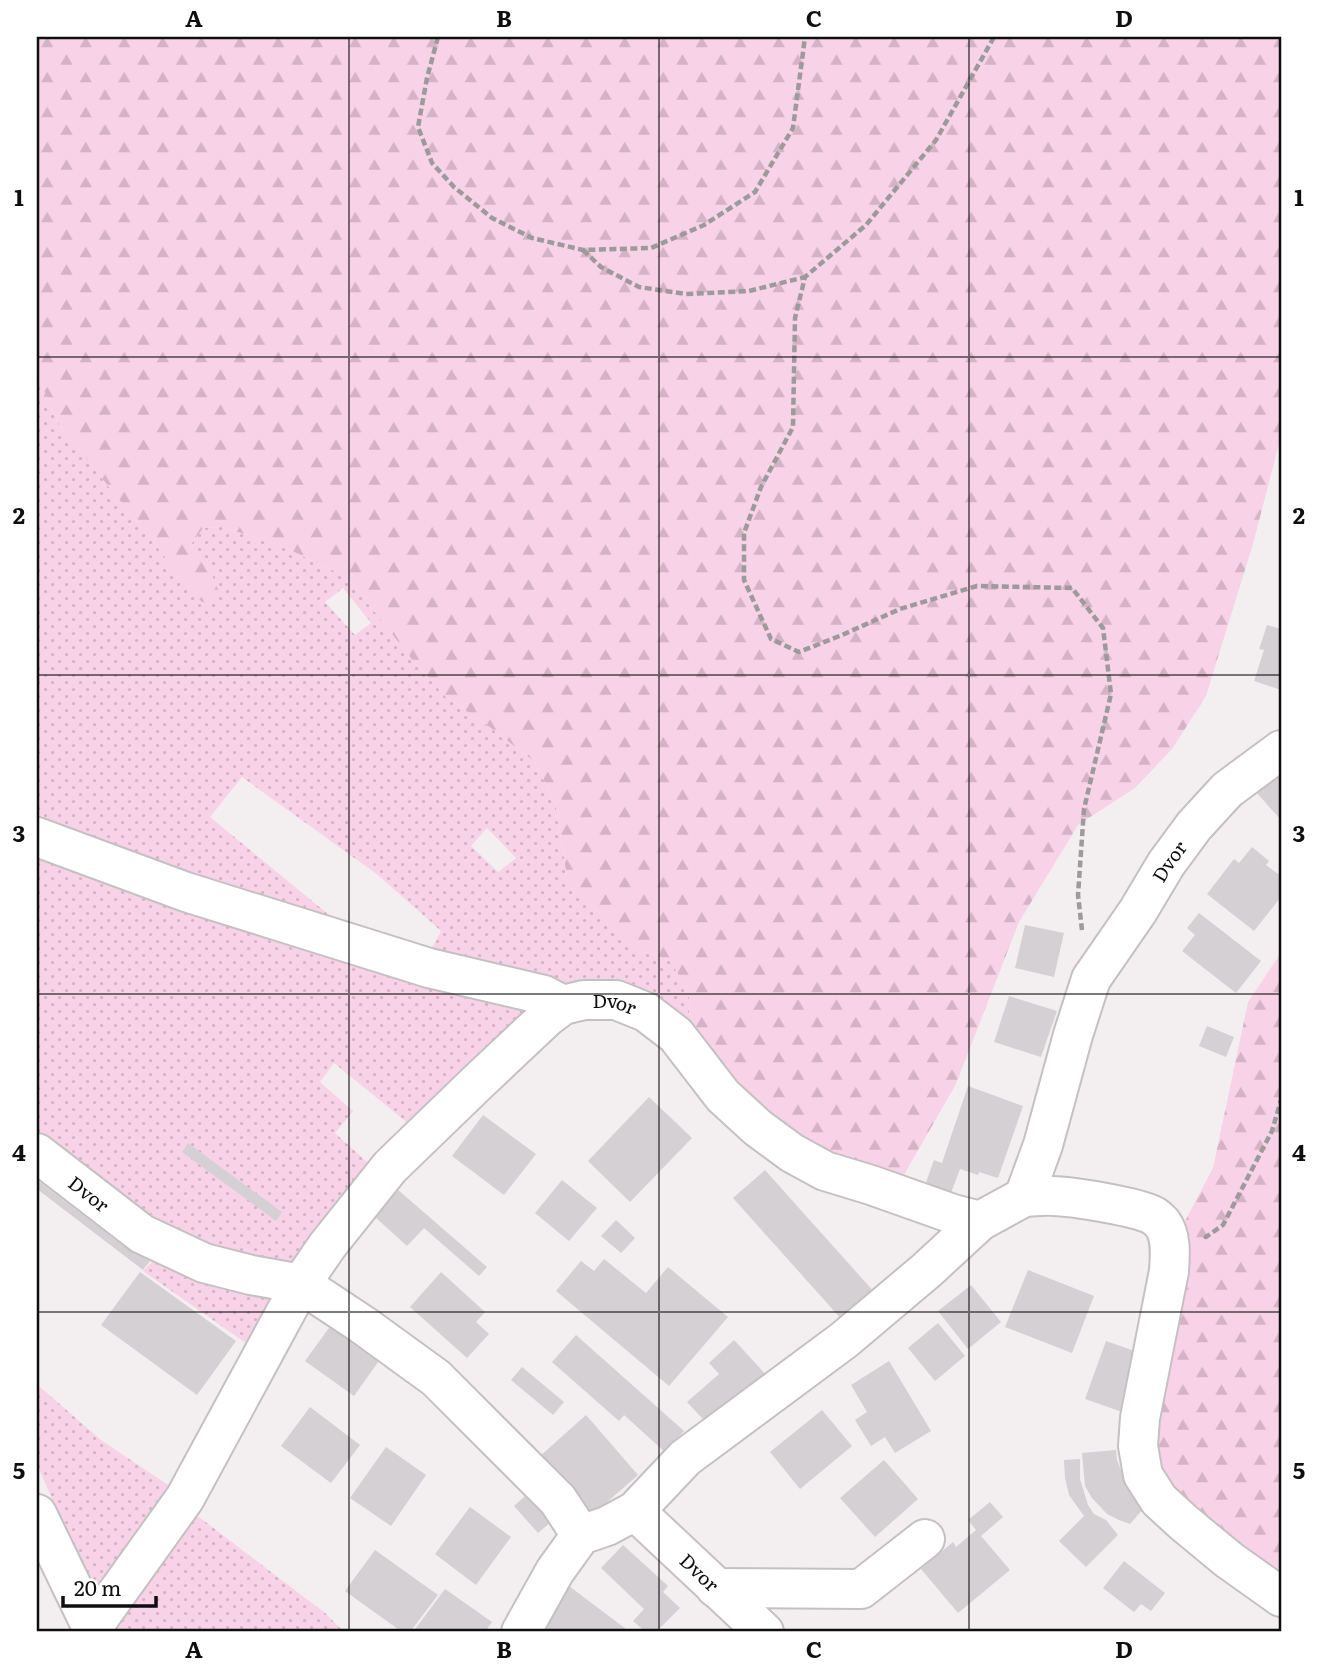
<svg xmlns="http://www.w3.org/2000/svg" width="1318" height="1669" font-family="Literata,serif">
<defs>
<pattern id="grass-dots" width="8" height="8" patternUnits="userSpaceOnUse" patternTransform="scale(1.75)"><rect width="8" height="8" fill="#f8d2e6"/><path d="M2 2h.1M6 6h.1" fill="none" stroke="#d4b3c4" stroke-width="1.8" stroke-linecap="round"/></pattern>
<pattern id="forest-firs" width="22" height="20" patternUnits="userSpaceOnUse" patternTransform="scale(1.75)"><rect width="22" height="20" fill="#f8d2e6"/><path d="M5 1l3.5 6h-7zM16 11l3.5 6h-7z" fill="#d4b3c4"/></pattern>
</defs>
<rect width="100%" height="100%" fill="#f3eff1"/>
<g fill="url(#grass-dots)" fill-rule="evenodd">
<path d="M37 375 60 426 154 543 188 587 210 570 190 546 202 528 222 527 282 546 336 572 353 584 410 657 446 697 487 725 535 762 556 806 568 884 575 893 592 905 619 936 638 951 670 960 683 982 690 1000 688 1034 576 990 426 959 441 931 378 875 242 777 210 817 362 942 37 828ZM343 588 371 623 355 635 325 602ZM487 828 516 858 498 872 471 846Z"/>
<polygon points="37,843 526,997 531,1020 415,1129 334,1063 320,1082 353,1111 335,1133 377,1171 303,1260 279,1268 174,1240 37,1141"/>
<polygon points="155,1259 278,1298 257,1351 143,1271"/>
<polygon points="40,1387 101,1440 177,1491 101,1584 91,1584 37,1465 37,1389"/>
<polygon points="180,1517 199,1517 325,1613 344,1632 118,1632 110,1617"/>
</g>
<g fill="url(#forest-firs)">
<polygon points="37,37 1281,37 1281,436 1253,544 1206,696 1172,749 1135,788 1078,825 1019,922 956,1084 901,1180 824,1163 749,1106 688,1034 690,1000 683,982 670,960 638,951 619,936 592,905 575,893 568,884 556,806 535,762 487,725 446,697 410,657 353,584 336,572 282,546 222,527 203,528 190,546 210,570 219,592 215,603 202,602 188,587 154,543 60,426 37,375"/>
<polygon points="1281,953 1281,1587 1167,1503 1149,1425 1176,1246 1184,1223 1213,1168 1248,1002"/>
</g>
<g fill="#d5d0d3">
<polygon points="1267,625 1281,629 1281,690 1254,681 1264,650 1259,649"/>
<polygon points="1281,771 1281,820 1257,793"/>
<polygon points="1252,847 1269,861 1266,865 1281,876 1281,897 1254,931 1207,894 1234,859 1239,863"/>
<polygon points="1199,913 1261,961 1236,993 1182,951 1195,935 1187,928"/>
<polygon points="1025,925 1064,933 1054,977 1015,968"/>
<polygon points="1009,996 1057,1011 1041,1057 994,1042"/>
<polygon points="1207,1026 1234,1037 1226,1057 1199,1046"/>
<polygon points="968,1086 1023,1106 998,1178 979,1172 978,1175 960,1169 951,1193 925,1185 934,1160 942,1163"/>
<polygon points="649,1097 692,1138 630,1202 588,1161"/>
<polygon points="483,1115 536,1154 504,1195 452,1156"/>
<polygon points="188,1143 282,1212 276,1221 182,1152"/>
<polygon points="765,1170 875,1293 843,1321 733,1198"/>
<polygon points="37,1180 123,1246 125,1242 150,1261 143,1270 37,1189"/>
<polygon points="562,1180 597,1208 569,1241 535,1213"/>
<polygon points="397,1189 487,1267 479,1276 424,1228 407,1246 374,1216"/>
<polygon points="616,1220 635,1238 621,1253 601,1236"/>
<polygon points="604,1259 646,1293 668,1267 728,1317 669,1386 556,1291 581,1261 594,1271"/>
<polygon points="1028,1270 1094,1296 1072,1353 1005,1327"/>
<polygon points="140,1272 236,1341 197,1395 101,1325"/>
<polygon points="441,1272 485,1312 476,1322 489,1334 467,1358 410,1307"/>
<polygon points="971,1285 1001,1322 968,1349 938,1311"/>
<polygon points="334,1321 383,1355 354,1396 305,1361"/>
<polygon points="938,1323 965,1356 935,1381 908,1348"/>
<polygon points="576,1335 684,1431 665,1452 624,1415 619,1421 552,1362"/>
<polygon points="734,1340 769,1378 713,1430 687,1402 719,1374 709,1363"/>
<polygon points="1106,1341 1143,1354 1122,1412 1085,1399"/>
<polygon points="889,1361 931,1431 895,1453 885,1437 871,1446 855,1420 867,1412 851,1385"/>
<polygon points="522,1367 564,1402 553,1415 511,1380"/>
<polygon points="310,1407 360,1445 331,1483 281,1446"/>
<polygon points="822,1410 852,1446 800,1489 770,1452"/>
<polygon points="586,1415 638,1475 590,1517 538,1458"/>
<polygon points="386,1447 426,1475 391,1526 350,1498"/>
<polygon points="1116,1450 1117,1460 1122,1473 1130,1483 1150,1501 1130,1524 1119,1520 1107,1514 1092,1498 1085,1486 1082,1453"/>
<polygon points="1080,1459 1080,1479 1088,1505 1094,1514 1106,1520 1118,1535 1086,1567 1059,1541 1084,1516 1069,1495 1065,1478 1064,1460"/>
<polygon points="884,1460 918,1499 875,1537 840,1498"/>
<polygon points="535,1487 559,1515 538,1533 514,1506"/>
<polygon points="990,1502 1003,1517 981,1536 1010,1570 958,1613 921,1569 953,1542 956,1547 976,1530 968,1520"/>
<polygon points="470,1507 511,1537 476,1585 435,1554"/>
<polygon points="623,1545 668,1586 663,1592 680,1608 656,1632 646,1632 633,1621 644,1609 601,1568"/>
<polygon points="375,1550 438,1595 410,1632 402,1632 345,1591"/>
<polygon points="1124,1561 1165,1593 1151,1611 1141,1604 1134,1612 1103,1588"/>
<polygon points="569,1586 630,1632 544,1632 537,1627"/>
<polygon points="445,1589 492,1622 485,1632 413,1632"/>
</g>
<g fill="none" stroke-linecap="round" stroke-linejoin="round">
<defs>
<g id="minor">
<polyline points="37,837 186,892 429,968 544,995 563,1005"/>
<path id="s1" d="M37 1153 142 1234 204 1263 251 1275 301 1284 363 1325 436 1378 558 1500 581 1535"/>
<path d="M1024 1197C1033 1197 1043 1195 1052 1196 1070 1196 1139 1207 1154 1216 1157 1218 1159 1220 1162 1223 1172 1236 1170 1256 1169 1271L1140 1418 1138 1446 1143 1475 1159 1500 1183 1522 1229 1560 1281 1597"/>
<path id="s2" d="M635 1511 764 1632"/>
<polyline points="37,1514 94,1632"/>
<polyline points="716,1588 861,1589 925,1539"/>
<path id="s3" d="M92 1628 185 1498 301 1284 327 1246 390 1167 479 1081 547 1017 563 1005 584 1000H616L646 1012 676 1035 723 1096 758 1128 792 1153 825 1171 871 1185 953 1214 980 1221 1024 1197 1043 1145 1073 1035 1091 979 1138 911 1166 864 1194 826 1227 790 1281 750"/>
<polyline points="521,1632 555,1571 581,1535 607,1526 635,1511 685,1458 844,1340 927,1270 980,1221"/>
</g>
</defs>
<use href="#minor" stroke="#c5c1c3" stroke-width="42"/>
<g stroke="#9d9a9b" stroke-width="4.5" stroke-dasharray="7 3.5" stroke-linecap="butt">
<polyline points="438,37 427,78 418,127 432,163 454,187 492,218 532,238 583,250 651,248 704,225 755,192 793,128 805,37"/>
<polyline points="994,37 936,140 866,225 805,277 795,318 793,427 761,487 744,533 744,580 771,639 799,652 842,635 900,609 977,586 1072,588 1103,628 1111,694 1084,809 1078,895 1082,930"/>
<polyline points="583,250 601,267 639,287 686,294 749,291 805,277"/>
<polyline points="1204,1236 1206,1237 1223,1225 1272,1131 1281,1100"/>
</g>
<use href="#minor" stroke="#fff" stroke-width="38"/>
</g>
<path fill="none" stroke="#100f0f" stroke-width="2" stroke-opacity="0.55" d="M349 37V1632M659 37V1632M969 37V1632M37 357H1281M37 675H1281M37 994H1281M37 1312H1281"/>
<g text-anchor="middle" dominant-baseline="central" stroke-width="6" stroke-linejoin="round" paint-order="stroke">
<g font-size="19" fill="#100f0f" stroke="#fff">
<text stroke="none"><textPath href="#s3" startOffset="1698">Dvor</textPath></text>
<text stroke="none"><textPath href="#s3" startOffset="840">Dvor</textPath></text>
<text stroke="none"><textPath href="#s1" startOffset="66">Dvor</textPath></text>
<text stroke="none"><textPath href="#s2" startOffset="89">Dvor</textPath></text>
</g>
</g>
<rect width="1318" height="1669" fill="none" stroke="#ffffff" stroke-width="77"/>
<path d="M63 1596v10h93v-10" fill="none" stroke="#100f0f" stroke-width="3.5"/>
<text x="74" y="1596" font-size="21" fill="#100f0f" stroke="#ffffff" stroke-width="5" paint-order="stroke">20 m</text>
<rect x="38" y="38" width="1242" height="1592" fill="none" stroke="#100f0f" stroke-width="2.5"/>
<g font-size="23" text-anchor="middle" font-weight="bold" fill="#100f0f">
<text x="194" y="27">A</text>
<text x="504" y="27">B</text>
<text x="814" y="27">C</text>
<text x="1124" y="27">D</text>
<text x="19" y="206">1</text>
<text x="1299" y="206">1</text>
<text x="19" y="524">2</text>
<text x="1299" y="524">2</text>
<text x="19" y="842">3</text>
<text x="1299" y="842">3</text>
<text x="19" y="1161">4</text>
<text x="1299" y="1161">4</text>
<text x="19" y="1479">5</text>
<text x="1299" y="1479">5</text>
<text x="194" y="1658">A</text>
<text x="504" y="1658">B</text>
<text x="814" y="1658">C</text>
<text x="1124" y="1658">D</text>
</g>
</svg>
